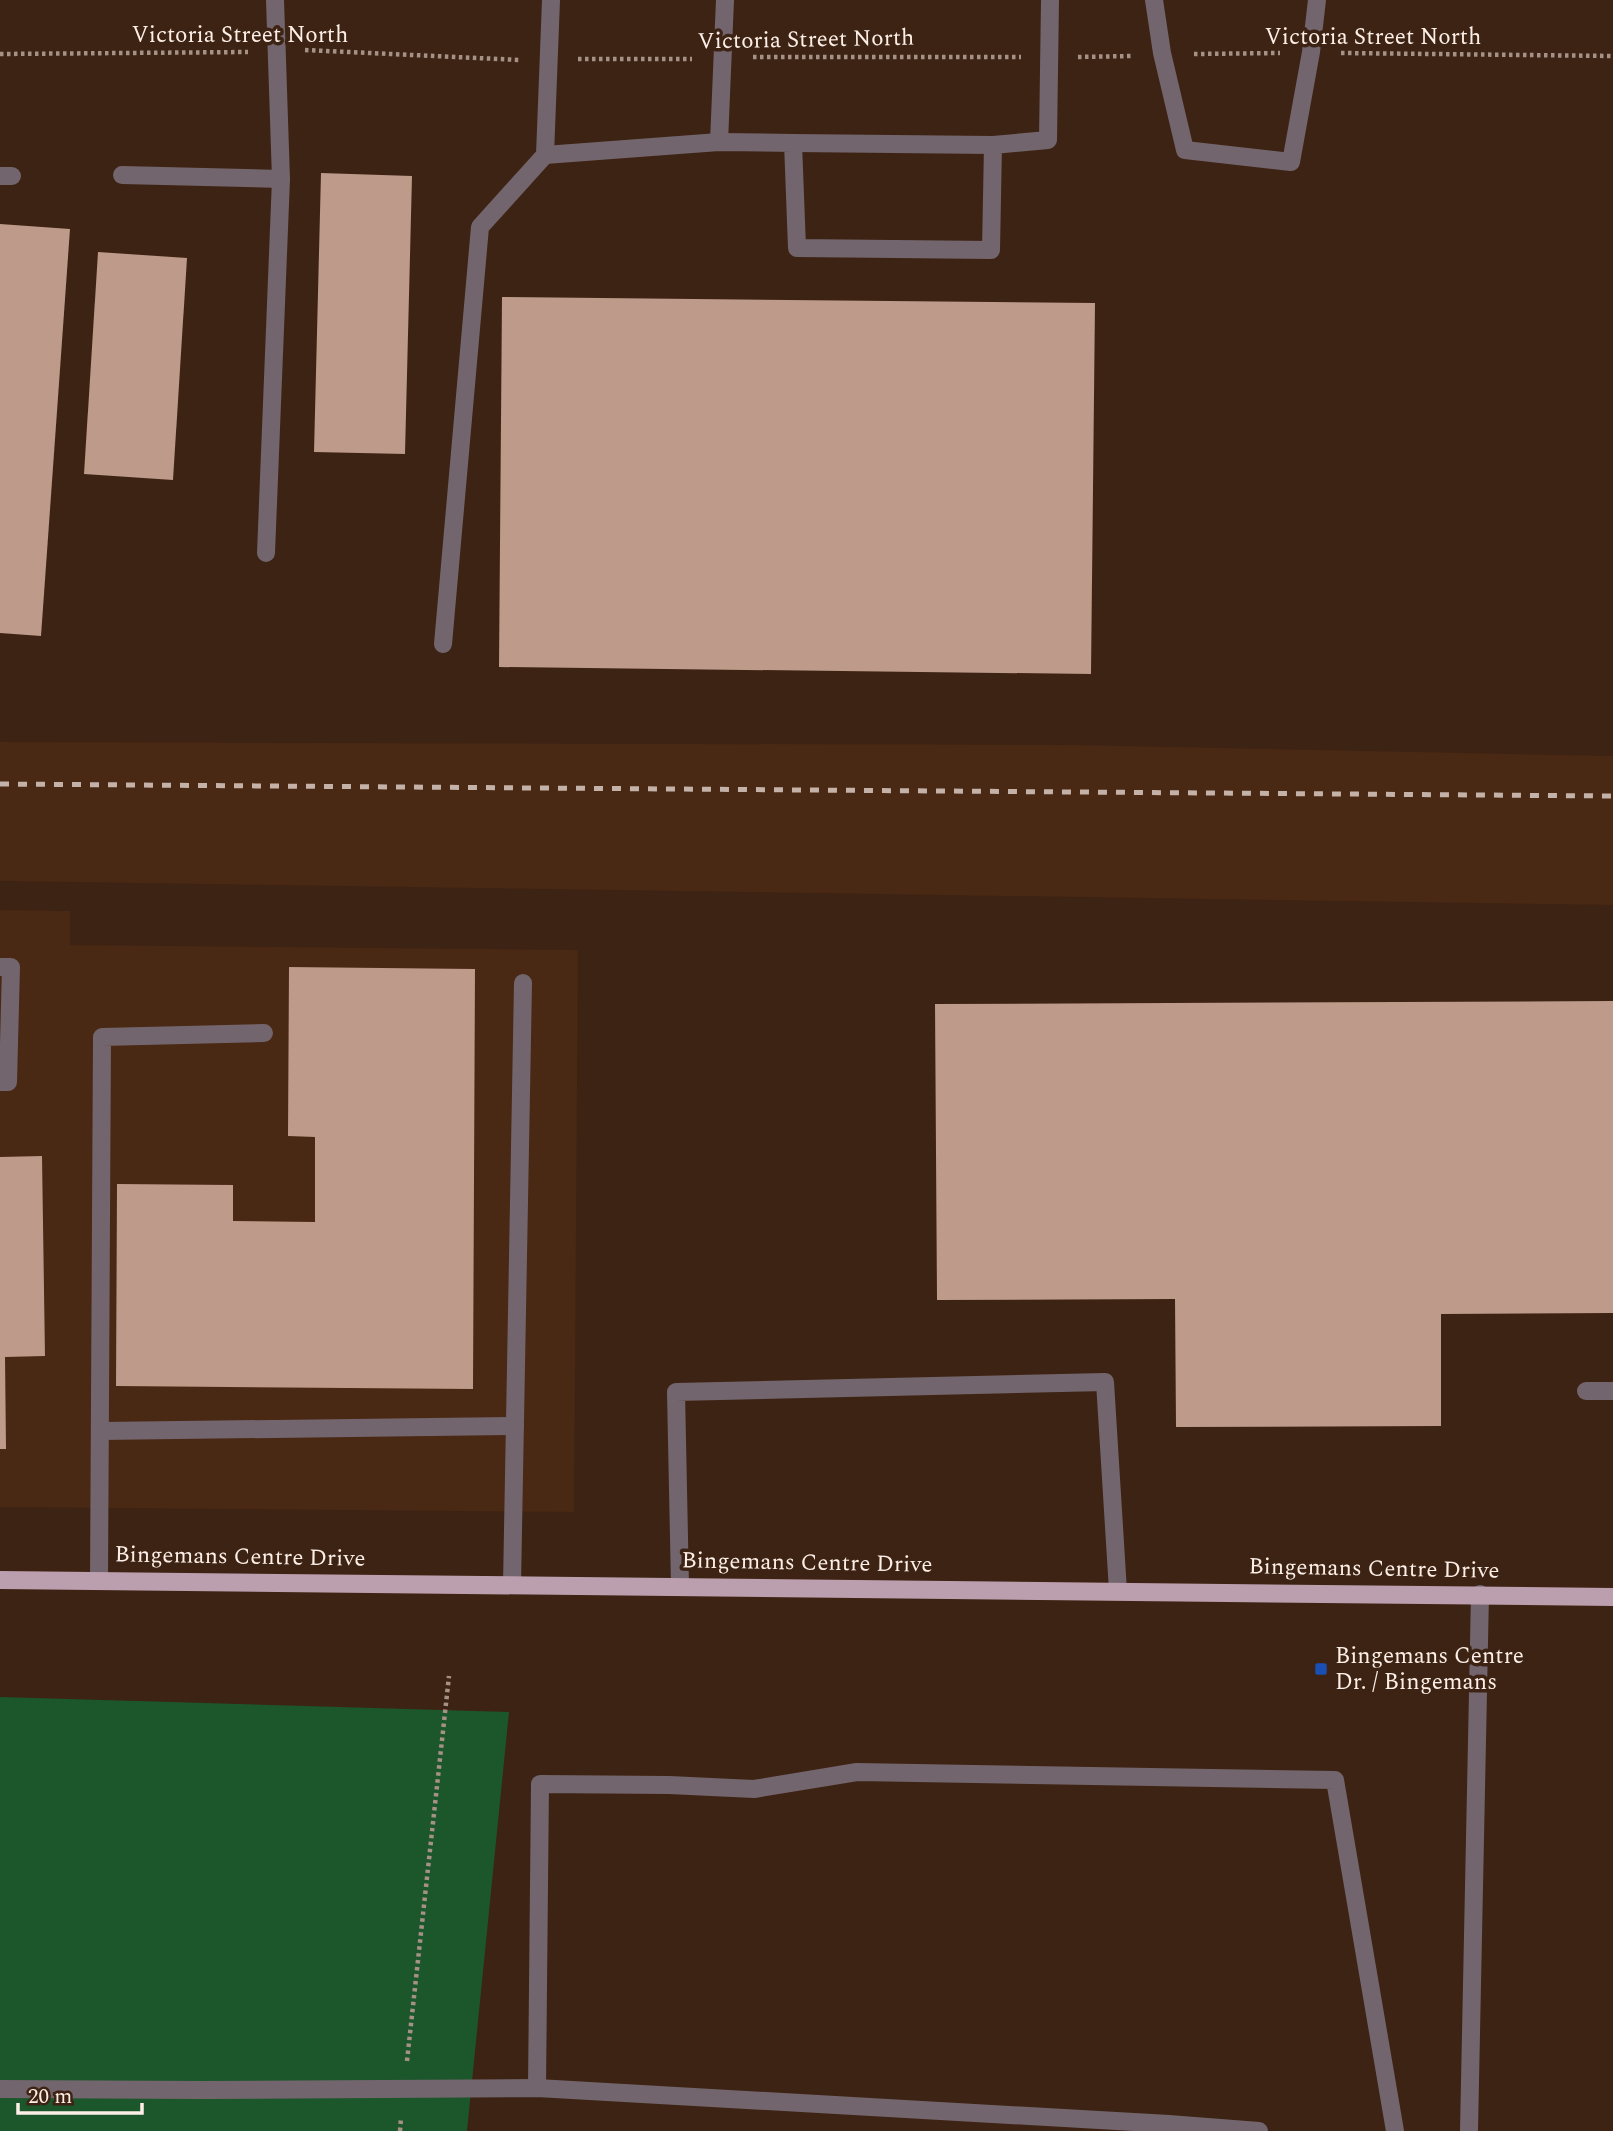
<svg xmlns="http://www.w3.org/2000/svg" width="1613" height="2131" font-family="Spectral,serif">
<rect width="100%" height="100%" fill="#3d2313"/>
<g fill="#492814">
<polygon points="0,742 1077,745 1613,756 1613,905 0,881"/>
<polygon points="0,910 70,911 70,945 578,950 574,1512 0,1507"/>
</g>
<polygon fill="#1c562b" points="0,1697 509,1712 467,2131 0,2131"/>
<g fill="#bd9a8a">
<polygon points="321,173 412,176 405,454 314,452"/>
<polygon points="0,224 70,229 41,636 0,633"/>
<polygon points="98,252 187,258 173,480 84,474"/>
<polygon points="502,297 1095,303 1091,674 499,667"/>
<polygon points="289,967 475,969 473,1389 116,1386 117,1184 233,1185 233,1221 315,1222 315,1137 288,1136"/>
<polygon points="1613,1001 1613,1313 1441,1314 1441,1426 1176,1427 1175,1299 937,1300 935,1004"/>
<polygon points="42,1156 45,1356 5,1357 6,1449 0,1449 0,1157"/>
</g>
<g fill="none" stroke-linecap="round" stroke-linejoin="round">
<g stroke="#a59185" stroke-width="4.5" stroke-dasharray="3.5 3.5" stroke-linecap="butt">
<polyline points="305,50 520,60"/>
<polyline points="1341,53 1613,56"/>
<polyline points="0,54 248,52"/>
<polyline points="1194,54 1280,53"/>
<polyline points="753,57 1021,57"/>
<polyline points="1078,57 1133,56"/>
<polyline points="578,59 692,59"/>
<polyline points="407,2061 449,1676"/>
<polyline points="400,2131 401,2118"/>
</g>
<g stroke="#73656d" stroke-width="18">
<polyline points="1154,0 1162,53 1185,150 1291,162 1311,52 1317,0"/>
<polyline points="719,142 725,0"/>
<polyline points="793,143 993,145"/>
<polyline points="545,155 719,142 793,143 797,248 991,250 993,145 1048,140 1050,0"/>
<polyline points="122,175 281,179"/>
<polyline points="0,176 12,176"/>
<polyline points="266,553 281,179 275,0"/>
<polyline points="443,644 480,227 545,155 551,0"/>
<polyline points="0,967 11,967 8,1082 0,1082"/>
<polyline points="1586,1391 1613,1391"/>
<polyline points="100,1431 515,1426"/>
<polyline points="99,1580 102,1037 264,1033"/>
<polyline points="512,1585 523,983"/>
<polyline points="680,1586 676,1392 1105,1382 1118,1591"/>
<polyline points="537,2088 540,1784 669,1785 754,1789 857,1772 1335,1780 1395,2131"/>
<polyline points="0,2089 204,2090 537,2088 1169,2124 1259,2131"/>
<polyline points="1469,2131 1480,1594"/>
</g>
<polyline stroke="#bc9faf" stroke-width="18" points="0,1580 1613,1597"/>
<polyline stroke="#c4b2a8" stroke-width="5" stroke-dasharray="9 9" stroke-linecap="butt" points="0,784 1613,796"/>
</g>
<rect fill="#1a4fb4" stroke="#3d2313" stroke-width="2.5" x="1314" y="1662" width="14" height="14" rx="3.5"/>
<g text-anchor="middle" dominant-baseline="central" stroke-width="7" stroke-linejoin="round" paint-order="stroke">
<g font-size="23" fill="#fdefe7" stroke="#3d2313">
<text x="240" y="35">Victoria Street North</text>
<text x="1373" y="37">Victoria Street North</text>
<text transform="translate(806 40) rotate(-1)">Victoria Street North</text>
<text transform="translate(240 1557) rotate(1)">Bingemans Centre Drive</text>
<text transform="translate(807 1563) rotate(1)">Bingemans Centre Drive</text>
<text transform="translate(1374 1569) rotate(1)">Bingemans Centre Drive</text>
</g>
<g font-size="23" fill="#fdefe7" stroke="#3d2313" text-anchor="start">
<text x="1335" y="1656">Bingemans Centre<tspan x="1335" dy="26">Dr. / Bingemans</tspan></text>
</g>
</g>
<path d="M18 2103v10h124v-10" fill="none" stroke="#fdefe7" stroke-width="3.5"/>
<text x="28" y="2103" font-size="21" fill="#fdefe7" stroke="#3d2313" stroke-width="5" paint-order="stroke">20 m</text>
</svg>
